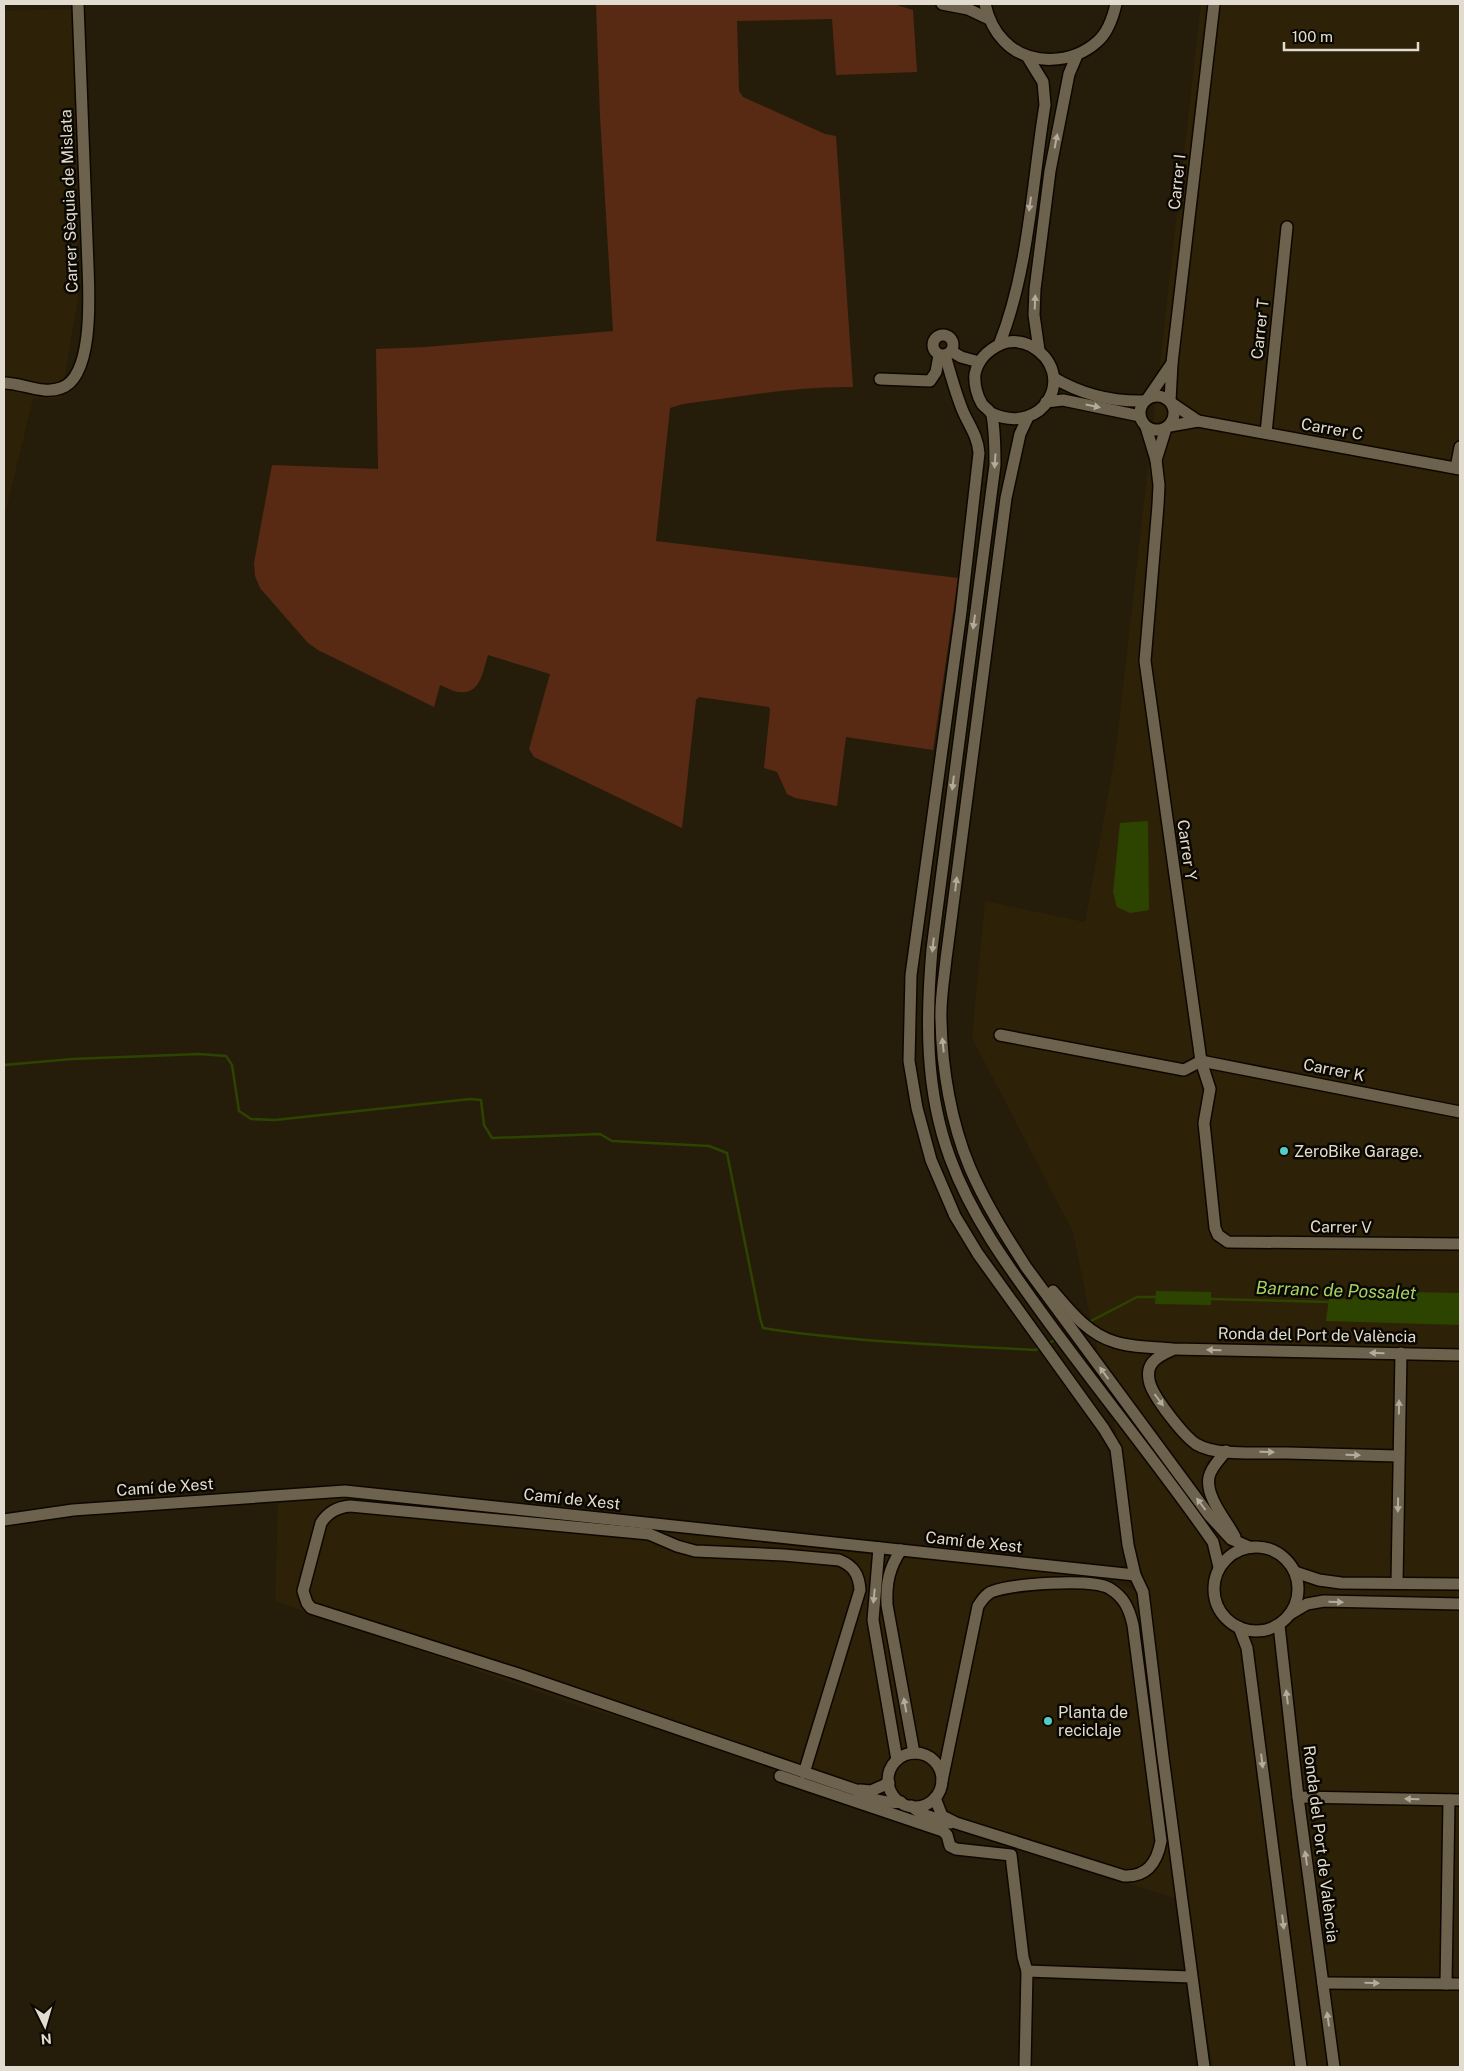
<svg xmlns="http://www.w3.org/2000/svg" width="1464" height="2071" font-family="'Public Sans',sans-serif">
<rect width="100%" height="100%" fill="#251d0a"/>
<g fill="#2d2207">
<polygon points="1201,4 1460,4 1460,2067 1213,2067 1203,2014 1147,1590 1131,1531 1120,1449 1090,1316 1073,1232 972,1038 985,901 1085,922 1115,757"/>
<polygon points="75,9 78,299 61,398 33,399 5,514 4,514 4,11"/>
<polygon points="334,1497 648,1531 1092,1575 1139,1592 1178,1899 879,1804 688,1738 579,1706 275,1601 278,1503"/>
</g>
<path fill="#582a14" d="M596 4H893L913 10 917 72 836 75 832 19 737 21 739 91 743 97 825 134 836 136 853 387C796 386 740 397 683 404L670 408 656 541 958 578 933 750 846 737 837 806 795 798 787 794 777 772 764 768 770 710 769 707 699 697 696 700 682 828 534 757 529 749 550 674 488 655C483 670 481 695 459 692 453 692 446 687 440 685L434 707 318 650 308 643 260 588 255 576 254 563 272 465 378 469 376 349 426 347 613 331 600 116Z"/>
<g fill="#2d4400">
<polygon points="1148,821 1149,910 1130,913 1117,907 1113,892 1120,823"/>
<polygon points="1156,1291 1211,1292 1211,1305 1155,1304"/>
<polygon points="1360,1291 1460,1293 1460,1325 1326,1321 1329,1299 1351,1299"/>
</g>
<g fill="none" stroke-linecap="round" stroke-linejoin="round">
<g stroke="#2d4400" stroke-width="2.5">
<path d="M4 1065 72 1059 199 1054 226 1056 232 1065 239 1111 251 1119 275 1120 470 1099 481 1100 484 1125 492 1138 600 1134 612 1141 709 1146 727 1153 760 1318 763 1328C851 1342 946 1345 1035 1350L1042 1347"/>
<polyline points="1211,1299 1331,1302"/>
<polyline points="1089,1322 1137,1297 1156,1297"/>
<polyline points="1047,1344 1057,1339"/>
</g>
<defs>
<g id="street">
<polyline points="942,4 968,9 989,19"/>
<path d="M985 4C988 17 994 31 1004 41 1029 67 1073 64 1098 41 1108 32 1113 17 1116 4"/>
<circle cx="943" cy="345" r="10"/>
<path d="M999 345C1029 270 1032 184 1045 105L1043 82 1027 56"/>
<polyline points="1039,350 1034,315 1035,289 1050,171 1069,74 1077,55"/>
<polyline points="951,351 961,357 979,362"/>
<path d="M945 355C950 373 955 391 962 409 968 424 978 436 979 453L961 612 911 975 909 1061 917 1108 931 1160 955 1216 978 1254 1104 1429 1116 1449 1128 1545 1135 1575 1143 1592 1163 1757 1204 2067"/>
<polyline points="1172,363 1214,4"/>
<path d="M1054 378C1081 394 1113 402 1145 401"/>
<polyline points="880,379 930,381 936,372 939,355"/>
<path d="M4 383C22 383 43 395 61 388 94 377 89 294 88 266L78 4"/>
<circle cx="1157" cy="413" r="17"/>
<polyline points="1148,398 1172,363 1170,401"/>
<polyline points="1046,402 1063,400 1140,416"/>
<path d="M991 413C1044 438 1079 373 1031 346 1022 341 1010 340 1001 344 988 350 978 359 975 374 974 384 977 396 982 404 985 408 990 410 992 415 995 432 995 448 995 465L932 949C926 1020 925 1090 950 1158 972 1218 1010 1269 1047 1320 1102 1395 1160 1466 1213 1542L1219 1567"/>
<path d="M1028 417 1020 434 1006 498 946 959C944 979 940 1000 941 1020 942 1069 951 1123 970 1168 985 1203 1006 1236 1026 1267L1209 1515 1231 1539 1249 1547"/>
<polyline points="1198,421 1460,469"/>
<polyline points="1170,426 1198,421 1173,404"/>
<polyline points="1146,427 1156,460 1166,428"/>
<polyline points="1266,433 1287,227"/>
<polyline points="1156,460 1159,485 1158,505 1145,661 1201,1061 1210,1089 1204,1123 1215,1228 1218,1235 1228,1242 1460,1244"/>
<polyline points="1456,468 1460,447"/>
<polyline points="1000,1035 1184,1070 1201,1061"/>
<polyline points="1201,1061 1460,1112"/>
<path d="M1053 1291C1070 1311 1088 1334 1115 1342 1133 1348 1154 1347 1173 1349L1460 1355"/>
<path d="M1172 1350C1156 1357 1144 1364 1150 1384 1155 1399 1183 1435 1196 1444 1217 1457 1263 1452 1287 1453 1324 1454 1361 1455 1398 1456"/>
<path d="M1226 1451C1220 1459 1211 1467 1209 1477 1205 1497 1227 1521 1235 1537"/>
<polyline points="4,1520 73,1510 345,1491 1135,1575"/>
<circle cx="1256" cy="1589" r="42"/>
<polyline points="879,1548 873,1620 897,1760"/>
<path d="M901 1550C889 1568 886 1583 887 1605L914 1753"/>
<polyline points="1295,1572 1319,1580 1341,1583 1460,1584"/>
<polyline points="1397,1583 1401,1353"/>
<polyline points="1290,1614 1307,1604 1324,1601 1460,1604"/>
<polyline points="1279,1625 1298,1797 1334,2067"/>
<polyline points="1239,1627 1247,1648 1301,2067"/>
<circle cx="915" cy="1780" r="27"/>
<path d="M804 1773 860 1590C859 1575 854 1566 839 1560L784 1555 695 1551 677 1546 649 1534 350 1506C337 1507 328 1512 321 1523L303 1591 307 1603 311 1608 518 1674 856 1790C868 1799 886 1804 901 1802"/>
<polyline points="780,1776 943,1831 947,1835 950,1846 956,1849 1011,1855 1023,1957 1027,1971"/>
<polyline points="860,1790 871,1791 889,1783"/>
<polyline points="1298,1797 1460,1800"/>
<path d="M935 1798 942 1816 956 1823 1124 1876C1147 1877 1157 1863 1161 1841L1133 1625C1129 1608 1124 1597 1109 1588 1090 1578 1011 1584 991 1592 985 1595 982 1600 978 1606L942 1781"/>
<polyline points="911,1806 922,1814 950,1823"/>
<polyline points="1323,1983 1460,1984"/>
<polyline points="1446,1984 1449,1800"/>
<polyline points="1025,2067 1027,1971 1191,1977"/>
</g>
</defs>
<use href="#street" stroke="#0e0700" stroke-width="14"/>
<use href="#street" stroke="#6c624d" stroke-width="11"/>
</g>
<defs><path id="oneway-solid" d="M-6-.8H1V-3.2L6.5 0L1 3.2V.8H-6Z" transform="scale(1.25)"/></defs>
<g fill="#b3ab9c">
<use href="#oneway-solid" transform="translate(1056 141) rotate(-79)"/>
<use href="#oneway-solid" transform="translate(1030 204) rotate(98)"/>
<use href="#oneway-solid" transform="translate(1035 302) rotate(-88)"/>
<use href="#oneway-solid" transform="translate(1093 406) rotate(12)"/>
<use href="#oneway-solid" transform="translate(995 461) rotate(94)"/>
<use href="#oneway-solid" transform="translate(974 622) rotate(98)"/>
<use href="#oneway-solid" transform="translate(953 783) rotate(97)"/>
<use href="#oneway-solid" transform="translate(956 884) rotate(-83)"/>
<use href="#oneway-solid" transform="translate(933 945) rotate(96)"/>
<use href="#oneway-solid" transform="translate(943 1045) rotate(-96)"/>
<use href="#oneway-solid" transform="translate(1214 1350) rotate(-179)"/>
<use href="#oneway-solid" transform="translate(1377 1353) rotate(-179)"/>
<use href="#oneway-solid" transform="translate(1104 1373) rotate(-126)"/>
<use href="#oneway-solid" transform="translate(1159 1400) rotate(53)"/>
<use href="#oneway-solid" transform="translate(1399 1407) rotate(-89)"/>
<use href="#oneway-solid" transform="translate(1267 1452) rotate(1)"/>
<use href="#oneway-solid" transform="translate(1353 1455) rotate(2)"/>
<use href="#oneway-solid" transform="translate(1201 1504) rotate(-127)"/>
<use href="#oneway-solid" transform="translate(1398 1505) rotate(91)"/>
<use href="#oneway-solid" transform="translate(874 1596) rotate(96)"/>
<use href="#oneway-solid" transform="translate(1336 1602) rotate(1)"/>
<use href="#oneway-solid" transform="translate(1287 1697) rotate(-97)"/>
<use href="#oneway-solid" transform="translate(905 1705) rotate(-100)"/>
<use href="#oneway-solid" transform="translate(1262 1761) rotate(83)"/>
<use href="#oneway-solid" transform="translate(1412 1799) rotate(-179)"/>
<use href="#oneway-solid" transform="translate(1306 1858) rotate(-98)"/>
<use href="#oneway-solid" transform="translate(1283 1922) rotate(83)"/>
<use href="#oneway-solid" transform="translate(1372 1983) rotate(1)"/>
<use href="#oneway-solid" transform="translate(1328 2019) rotate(-98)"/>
</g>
<g fill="#54cdc7" stroke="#0b0802" stroke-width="2">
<circle cx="1284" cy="1151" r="5"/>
<circle cx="1048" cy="1721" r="5"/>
</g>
<g text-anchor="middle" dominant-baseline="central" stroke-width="5" stroke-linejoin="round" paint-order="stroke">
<g font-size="16" fill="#e2dcd0" stroke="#0b0802">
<text transform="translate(1177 182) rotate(-84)">Carrer I</text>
<text transform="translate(69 201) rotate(-92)">Carrer Sèquia de Mislata</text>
<text transform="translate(1260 329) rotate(-84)">Carrer T</text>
<text transform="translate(1332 429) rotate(10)">Carrer C</text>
<text transform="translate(1187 850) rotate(82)">Carrer Y</text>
<text transform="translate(1334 1070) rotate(11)">Carrer K</text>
<text transform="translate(1341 1227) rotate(1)">Carrer V</text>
<text transform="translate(1317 1335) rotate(1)">Ronda del Port de València</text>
<text transform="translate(165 1487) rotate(-4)">Camí de Xest</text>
<text transform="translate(572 1499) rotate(6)">Camí de Xest</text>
<text transform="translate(974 1542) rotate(6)">Camí de Xest</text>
<text transform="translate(1321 1844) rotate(83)">Ronda del Port de València</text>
</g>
<g font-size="16" fill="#e2dcd0" stroke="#0b0802" text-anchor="start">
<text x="1294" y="1151">ZeroBike Garage.</text>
<text x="1058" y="1712">Planta de<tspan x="1058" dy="18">reciclaje</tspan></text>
</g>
<g font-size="18" font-style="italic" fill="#a5d263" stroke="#0b0802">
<text transform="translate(1336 1290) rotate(2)">Barranc de Possalet</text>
</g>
</g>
<rect width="1464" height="2071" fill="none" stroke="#e2dcd0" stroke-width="10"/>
<g transform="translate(45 2026) rotate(175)" stroke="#0b0802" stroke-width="4" paint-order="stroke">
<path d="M0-4L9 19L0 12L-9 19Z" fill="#e2dcd0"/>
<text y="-8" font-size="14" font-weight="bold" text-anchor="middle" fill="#e2dcd0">N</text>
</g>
<path d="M1284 42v8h134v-8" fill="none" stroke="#e2dcd0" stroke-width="2.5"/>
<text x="1292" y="42" font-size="15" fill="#e2dcd0" stroke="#0b0802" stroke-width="4" paint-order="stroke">100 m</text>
</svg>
